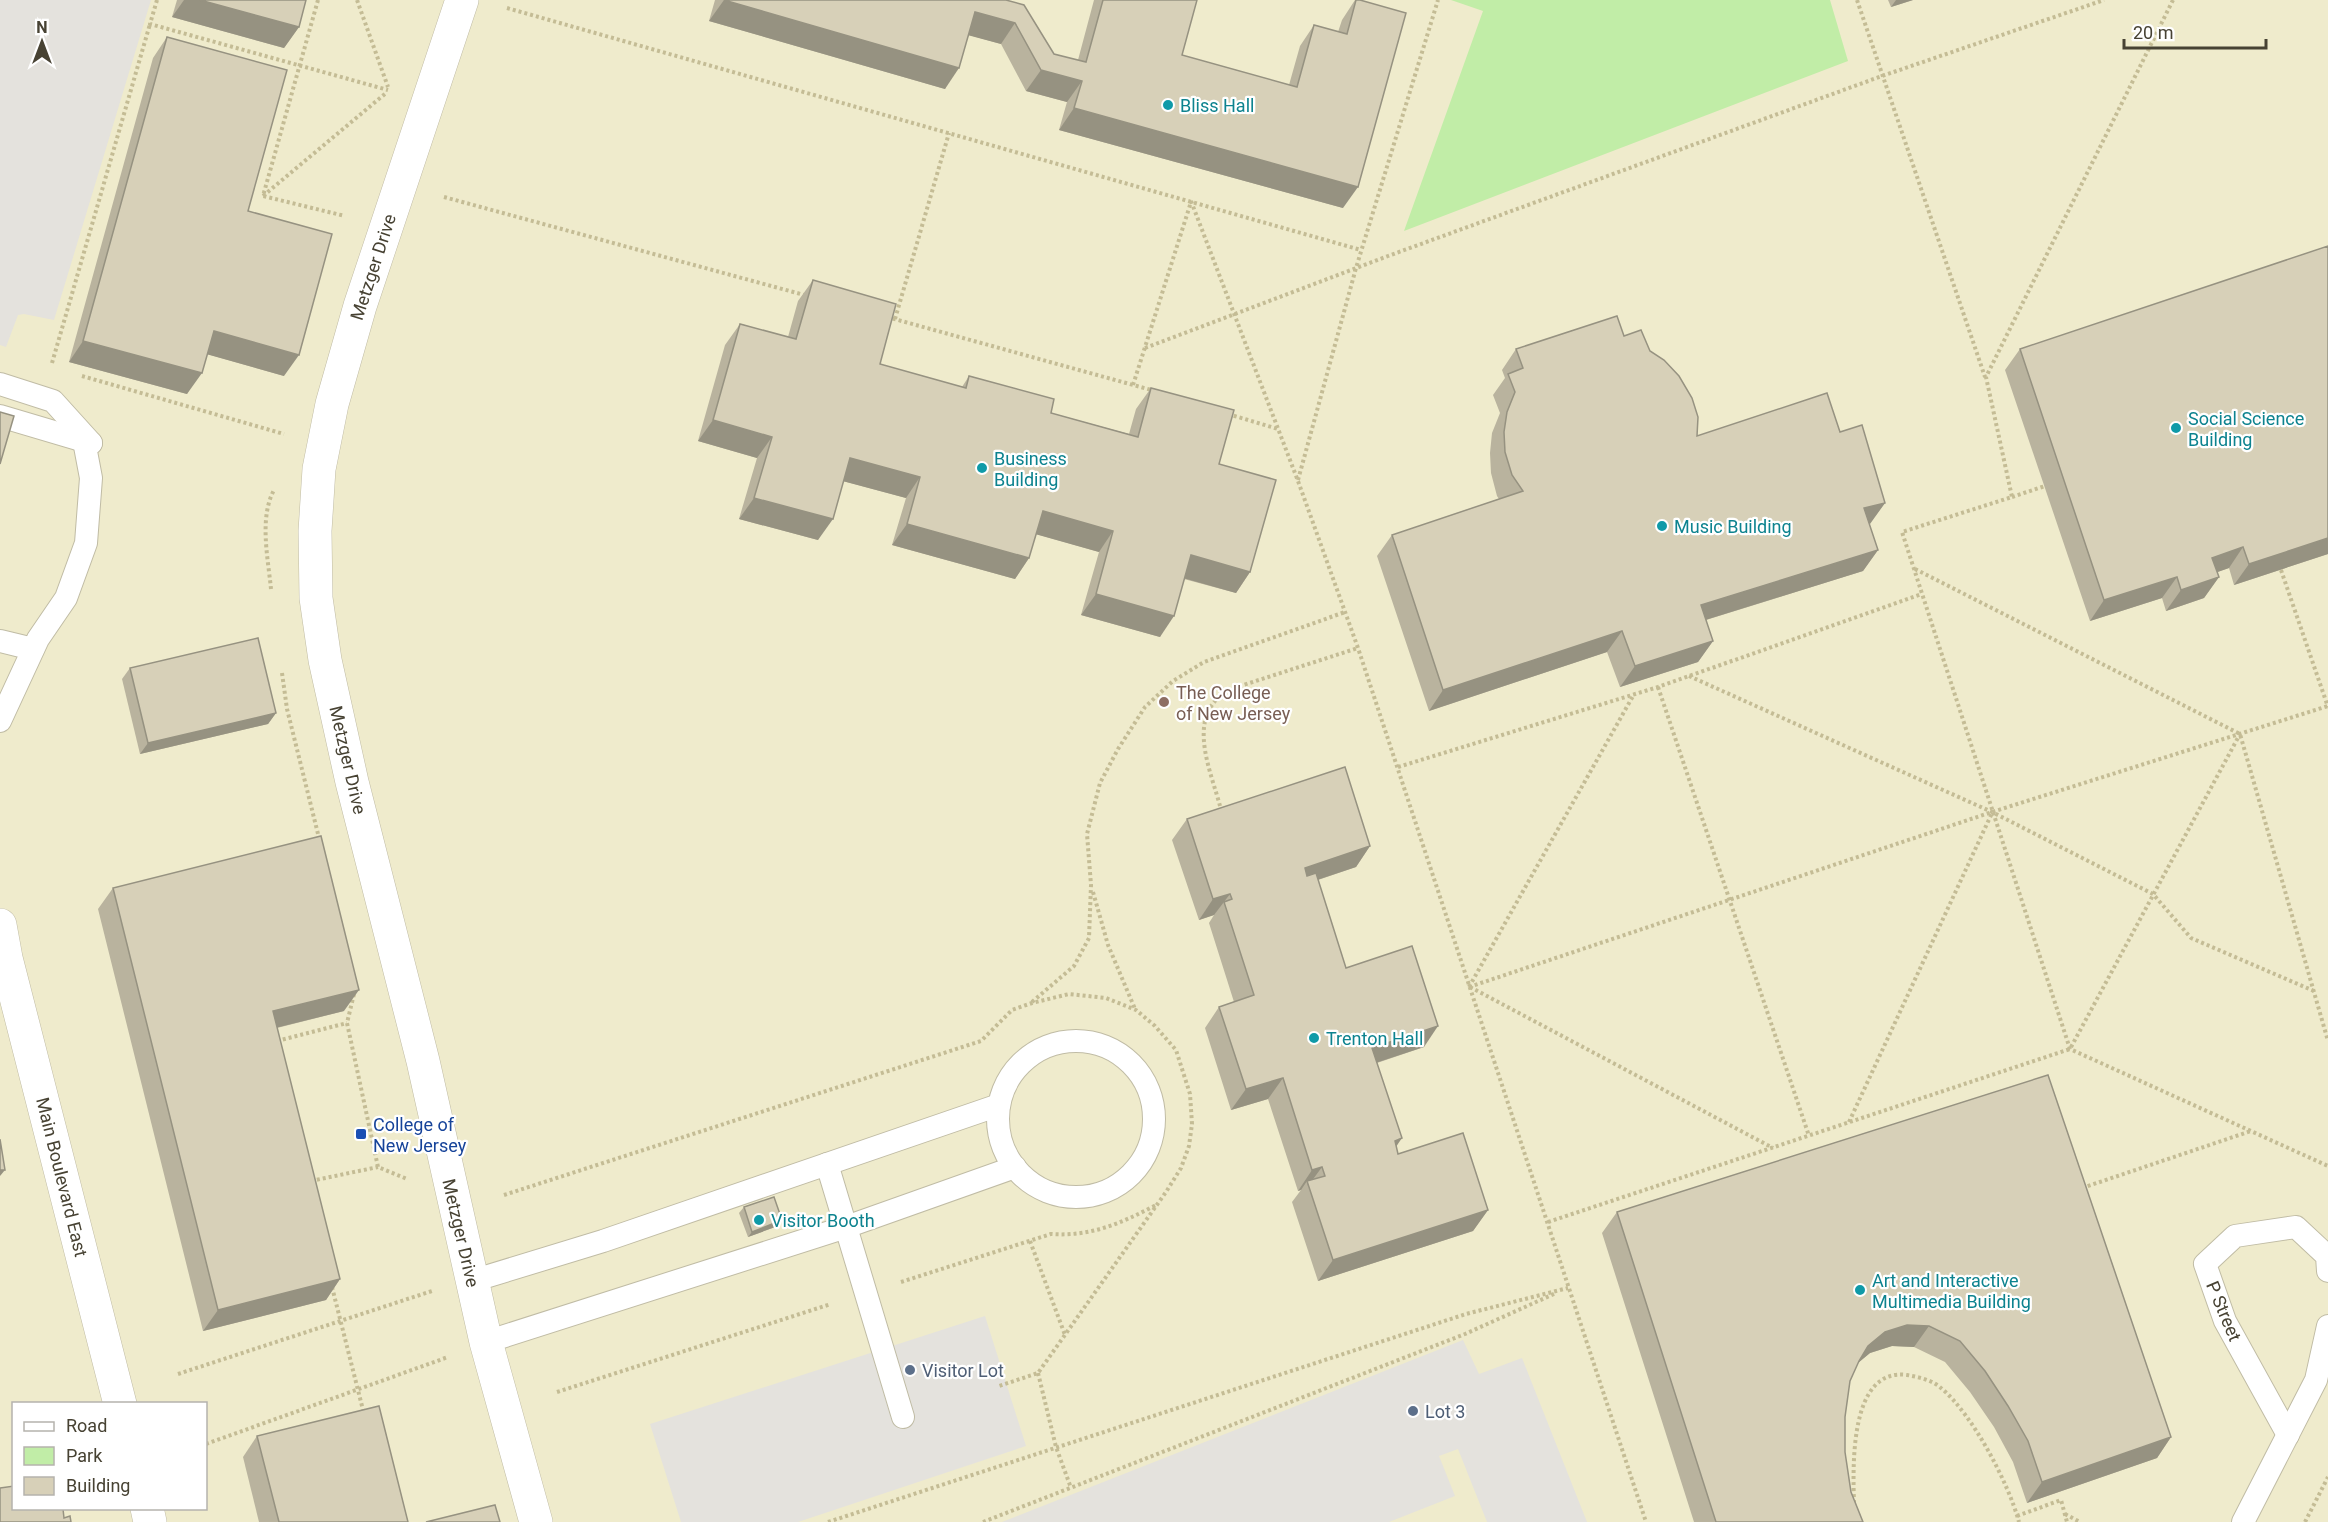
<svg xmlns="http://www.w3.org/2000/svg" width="2328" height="1522" font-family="Roboto,sans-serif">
<rect width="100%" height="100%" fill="#f4f2e4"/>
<path fill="#efebcc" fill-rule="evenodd" d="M0 0H2328V1522H0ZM14 1404H206V1508H14Z"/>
<polygon fill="#c1eda7" points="1451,0 1830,0 1848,61 1404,231 1483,11"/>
<g fill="#e4e2dd">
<polygon points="0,0 151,0 54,320 24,314 18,315 6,347 0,345"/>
<polygon points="985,1316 1026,1446 798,1522 681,1522 650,1424"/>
<polygon points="1463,1340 1479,1374 1522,1358 1587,1522 1487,1522 1458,1449 1439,1456 1455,1496 1389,1522 1002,1522"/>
</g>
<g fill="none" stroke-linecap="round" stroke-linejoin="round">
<defs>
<g id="service">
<polyline points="0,384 53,401 91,443"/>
<polyline points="0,416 91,443"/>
<polyline points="0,641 33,649"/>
<polyline points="0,721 38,639 66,598 86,543 91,478 84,441"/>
<circle cx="1076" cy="1119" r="78"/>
<polyline points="827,1164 903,1417"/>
<polyline points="472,1281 603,1241 999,1105"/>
<polyline points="486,1342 846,1227 1015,1167"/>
<polyline points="2288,1435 2225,1321 2205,1264 2235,1236 2296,1227 2327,1256 2328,1271"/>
<polyline points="2243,1522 2316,1380 2328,1326"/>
</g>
<g id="minor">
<polyline points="462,0 360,306 332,404 319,469 315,531 316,598 325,660 352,782 423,1061 486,1342 536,1522"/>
<polyline points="0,925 6,958 120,1404"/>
<polyline points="147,1508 150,1522"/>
</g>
</defs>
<use href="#service" stroke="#c0bca5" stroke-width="24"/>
<use href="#minor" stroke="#c0bca5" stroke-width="34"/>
<g stroke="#c4bc95" stroke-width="4" stroke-dasharray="3 3" stroke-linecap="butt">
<polyline points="157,0 150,24 388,90"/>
<polyline points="318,0 263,196 345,216"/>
<polyline points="357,0 388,87"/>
<polyline points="1857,0 1985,377"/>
<polyline points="2173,0 1986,377 2012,497 1902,532 2070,1049 2328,1166"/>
<polyline points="507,8 1361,250"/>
<polyline points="263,196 386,93"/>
<polyline points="444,197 808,296"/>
<polyline points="1191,201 1298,481 1358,648 1646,1522"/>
<polyline points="887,317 1155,391"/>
<polyline points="895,319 949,133"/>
<polyline points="1145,348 1388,256 1882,76 2104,0"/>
<polyline points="52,363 150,24"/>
<polyline points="82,376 284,434"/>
<polyline points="1133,385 1191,202"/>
<polyline points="1228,414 1278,429"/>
<polyline points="1298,480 1356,268 1438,0"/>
<polyline points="2012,497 2045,486"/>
<polyline points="1915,569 2240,734 2328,1041"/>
<polyline points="2281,570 2328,707"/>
<path d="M271 589C268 558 259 518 274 490"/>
<polyline points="282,673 287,709 320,842"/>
<polyline points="1689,676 1992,812 2153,894 2191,938 2314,991"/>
<polyline points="1658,687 1809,1136"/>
<polyline points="1398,767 1658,687 1922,594"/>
<path d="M1220 806C1212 775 1190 727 1216 700 1220 696 1227 692 1231 689L1358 648"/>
<polyline points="1093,892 1108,945 1135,1009"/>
<polyline points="1469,987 1992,812 2328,706"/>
<polyline points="1469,987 1633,696"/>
<polyline points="1470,987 1773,1148"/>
<polyline points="354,994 347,1023 378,1167 407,1179"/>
<polyline points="1032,1002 1074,966 1089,938 1091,885 1087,834 1100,783 1118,749 1145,707 1173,681 1204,662 1345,612"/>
<polyline points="277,1041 347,1023"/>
<polyline points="1849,1122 1992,813"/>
<polyline points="311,1181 378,1167"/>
<polyline points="2082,1188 2251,1131"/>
<polyline points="504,1195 981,1041 1012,1010 1032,1003 1069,994 1106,998 1136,1010 1155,1026 1176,1050 1190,1094 1192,1124 1189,1146 1181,1168 1166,1192 1038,1373 999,1386"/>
<polyline points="1548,1222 2070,1049 2240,734"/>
<polyline points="1030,1241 1065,1335"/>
<path d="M901 1282 1051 1234C1090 1237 1122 1223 1156 1205"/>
<polyline points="332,1287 364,1414"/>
<polyline points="1038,1373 1056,1447 1071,1488"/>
<polyline points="178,1374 432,1291"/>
<polyline points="557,1392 831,1304"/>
<polyline points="206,1444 448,1357"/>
<path d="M1854 1503C1853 1467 1849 1367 1907 1375 1919 1377 1932 1380 1941 1388 1973 1415 2008 1482 2019 1522"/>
<polyline points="2065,1514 2080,1522"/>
<polyline points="2017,1516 2061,1500 2067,1522"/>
<polyline points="828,1522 1466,1314 1568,1288"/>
<polyline points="983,1522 1465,1334 1556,1293"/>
<polyline points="2305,1522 2328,1477"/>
</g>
<use href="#service" stroke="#fff" stroke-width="22"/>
<use href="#minor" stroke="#fff" stroke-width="33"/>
</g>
<g fill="#b9b39e">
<polygon points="177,0 306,0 299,27 284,48 172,17"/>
<polygon points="715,0 1006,0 1054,54 1078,60 1094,0 1197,0 1182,55 1289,85 1300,46 1314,25 1338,32 1342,20 1355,0 1360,0 1343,208 1059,130 1067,102 1026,91 1001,44 969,35 945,89 709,21"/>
<polygon points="1888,0 1913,0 1891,7"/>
<polygon points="167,37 248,211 284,376 207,354 187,394 69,362 153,58"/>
<polygon points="2328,246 2328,554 2234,585 2229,568 2217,572 2219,577 2204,598 2166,611 2162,598 2090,621 2005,370 2020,349"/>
<polygon points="813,280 880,364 962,387 969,376 1051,413 1129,434 1136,409 1151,388 1219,464 1250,572 1236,593 1184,579 1160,637 1081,615 1099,552 1036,534 1029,558 1015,579 892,545 906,498 843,481 818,540 739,519 757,458 698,441 725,345 740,324 788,337 798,301"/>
<polygon points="1624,336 1650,351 1697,436 1840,432 1885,503 1869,524 1878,550 1863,571 1706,620 1713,641 1698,662 1620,687 1607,652 1429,711 1377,556 1392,535 1499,499 1497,496 1491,473 1490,453 1492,433 1500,413 1493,395 1505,378 1502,370 1516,349"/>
<polygon points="130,668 276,713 268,724 140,754 122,679"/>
<polygon points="1187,819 1370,846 1356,867 1318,880 1346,968 1424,1047 1377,1063 1398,1154 1488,1210 1473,1231 1318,1281 1292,1202 1301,1190 1298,1191 1268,1099 1231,1110 1205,1028 1219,1007 1234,1002 1209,923 1214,915 1199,920 1172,840"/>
<polygon points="113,888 344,1011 277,1028 340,1279 326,1300 203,1331 98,909"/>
<polygon points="2048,1075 2171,1437 2157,1458 2027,1503 2013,1462 1994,1427 1970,1392 1945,1362 1914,1347 1892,1346 1870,1353 1858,1363 1850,1381 1845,1417 1845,1452 1851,1492 1863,1522 1694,1522 1602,1233 1617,1212"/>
<polygon points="744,1207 778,1226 748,1237 739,1213"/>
<polygon points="257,1436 408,1522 259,1522 243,1457"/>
</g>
<g fill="#969281">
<polygon points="184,0 200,0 299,27 284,48 172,17"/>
<polygon points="724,0 959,68 945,89 709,21"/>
<polygon points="1896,0 1913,0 1891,7"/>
<polygon points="975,12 1015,23 1001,44 960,33"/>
<polygon points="1041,70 1082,81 1067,102 1026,91"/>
<polygon points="1074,108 1358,187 1343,208 1059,130"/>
<polygon points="214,331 299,355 284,376 199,352"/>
<polygon points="83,341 202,373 187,394 69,362"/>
<polygon points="713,420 772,437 757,458 698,441"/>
<polygon points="850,458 920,477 906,498 835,479"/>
<polygon points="754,498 833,519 818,540 739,519"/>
<polygon points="1885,503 1870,524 1849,529 1864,508"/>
<polygon points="1043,511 1113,531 1099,552 1028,532"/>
<polygon points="907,524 1029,558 1015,579 892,545"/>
<polygon points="2328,538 2328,554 2234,585 2249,564"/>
<polygon points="2243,547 2229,568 2198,579 2212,558"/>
<polygon points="1878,550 1863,571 1686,626 1701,605"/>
<polygon points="1191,555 1250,572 1236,593 1176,576"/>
<polygon points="2177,577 2162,598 2090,621 2104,600"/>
<polygon points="2219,577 2204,598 2166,611 2181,590"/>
<polygon points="1096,594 1174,616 1160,637 1081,615"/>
<polygon points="1622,631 1607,652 1429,711 1443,690"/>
<polygon points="1713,641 1698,662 1620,687 1635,666"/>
<polygon points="276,713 268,724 140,754 148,743"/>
<polygon points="1370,846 1356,867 1290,889 1305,868"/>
<polygon points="1230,894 1214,915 1199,920 1213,899"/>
<polygon points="359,990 344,1011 259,1032 273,1011"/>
<polygon points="1438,1026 1424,1047 1357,1069 1372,1048"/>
<polygon points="1283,1078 1268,1099 1231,1110 1246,1089"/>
<polygon points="1402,1138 1387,1160 1395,1141"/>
<polygon points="1322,1167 1308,1186 1307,1181 1301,1190 1298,1191 1312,1170"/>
<polygon points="0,1170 5,1170 0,1176"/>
<polygon points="1488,1210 1473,1231 1318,1281 1333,1260"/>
<polygon points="782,1220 778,1226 748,1237 752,1232"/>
<polygon points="340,1279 326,1300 203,1331 218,1310"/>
<polygon points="1907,1325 1929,1326 1914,1347 1892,1346 1870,1353 1853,1367 1868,1346 1885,1332"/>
<polygon points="2171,1437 2157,1458 2027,1503 2042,1482"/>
</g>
<g fill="#d7d0b8" stroke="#969281" stroke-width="1.5">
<polygon points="200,0 306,0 299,27"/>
<polygon points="724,0 1006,0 1024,5 1054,54 1086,62 1103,0 1197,0 1182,55 1297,87 1314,25 1347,34 1356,0 1360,0 1406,13 1358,187 1074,108 1082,81 1041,70 1015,23 975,12 959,68"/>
<polygon points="167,37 287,70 248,211 332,234 299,355 214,331 202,373 83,341"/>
<polygon points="2328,246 2328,538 2249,564 2243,547 2212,558 2219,577 2181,590 2177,577 2104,600 2020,349"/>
<polygon points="813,280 896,304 880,364 966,388 969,376 1054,399 1051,413 1138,437 1151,388 1234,410 1219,464 1276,480 1250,572 1191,555 1174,616 1096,594 1113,531 1043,511 1029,558 907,524 920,477 850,458 833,519 754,498 772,437 713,420 740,324 796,339"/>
<polygon points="1617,316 1624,336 1641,330 1650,351 1664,360 1679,376 1692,398 1698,417 1697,436 1827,393 1840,432 1862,425 1885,503 1864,508 1878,550 1701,605 1713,641 1635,666 1622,631 1443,690 1392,535 1523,491 1512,475 1505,452 1504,432 1507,412 1515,392 1508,374 1523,368 1516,349"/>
<polygon points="0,412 14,416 0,464"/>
<polygon points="258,638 276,713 148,743 130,668"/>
<polygon points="1345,767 1370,846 1305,868 1307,876 1316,873 1346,968 1412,946 1438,1026 1372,1048 1402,1138 1395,1141 1398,1154 1463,1133 1488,1210 1333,1260 1307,1181 1325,1176 1322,1167 1312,1170 1283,1078 1246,1089 1219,1007 1254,995 1224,902 1232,899 1230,894 1213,899 1187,819"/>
<polygon points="321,836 359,990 273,1011 340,1279 218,1310 113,888"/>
<polygon points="2048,1075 2171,1437 2042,1482 2028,1441 2008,1406 1985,1371 1960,1341 1929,1326 1907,1325 1885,1332 1868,1346 1859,1361 1850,1381 1845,1417 1845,1452 1851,1492 1863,1522 1716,1522 1617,1212"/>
<polygon points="0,1139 5,1170 0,1170"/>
<polygon points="774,1197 782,1220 752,1232 744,1207"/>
<polygon points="379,1406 408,1522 279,1522 257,1436"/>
<polygon points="14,1486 14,1509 63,1509 64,1518 70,1516 71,1522 0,1522 0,1488"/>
<polygon points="495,1505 500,1522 426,1522"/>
</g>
<g fill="#0f9aa8" stroke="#fff" stroke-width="2">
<circle cx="1168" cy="105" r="6"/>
<circle cx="2176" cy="428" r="6"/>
<circle cx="982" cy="468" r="6"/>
<circle cx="1662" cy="526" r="6"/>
<circle cx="1314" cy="1038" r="6"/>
<circle cx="759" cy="1220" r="6"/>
<circle cx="1860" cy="1290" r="6"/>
</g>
<circle fill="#8d6e63" stroke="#fff" stroke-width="2" cx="1164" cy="702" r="6"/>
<rect fill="#1a4fb4" stroke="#fff" stroke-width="2" x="355" y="1128" width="12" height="12" rx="3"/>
<g fill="#5c6f8a" stroke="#fff" stroke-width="2">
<circle cx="910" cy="1370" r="6"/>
<circle cx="1413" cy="1411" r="6"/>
</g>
<g text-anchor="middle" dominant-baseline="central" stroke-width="4.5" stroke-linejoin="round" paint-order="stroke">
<g font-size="18" fill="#0d838f" stroke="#fff" text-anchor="start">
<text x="1180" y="105">Bliss Hall</text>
<text x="2188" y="418">Social Science<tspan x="2188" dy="21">Building</tspan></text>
<text x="994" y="458">Business<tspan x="994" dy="21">Building</tspan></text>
<text x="1674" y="526">Music Building</text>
<text x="1326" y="1038">Trenton Hall</text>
<text x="771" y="1220">Visitor Booth</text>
<text x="1872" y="1280">Art and Interactive<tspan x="1872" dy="21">Multimedia Building</tspan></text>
</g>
<g font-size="18" fill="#474233" stroke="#fff">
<text transform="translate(373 267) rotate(-72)">Metzger Drive</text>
<text transform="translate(348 760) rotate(77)">Metzger Drive</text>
<text transform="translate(62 1177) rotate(76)">Main Boulevard East</text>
<text transform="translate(461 1233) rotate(77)">Metzger Drive</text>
<text transform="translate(2224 1311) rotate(67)">P Street</text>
</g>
<g font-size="18" fill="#785e54" stroke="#fff" text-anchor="start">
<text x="1176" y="692">The College<tspan x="1176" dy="21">of New Jersey</tspan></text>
</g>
<g font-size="18" fill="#164399" stroke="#fff" text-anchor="start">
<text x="373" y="1124">College of<tspan x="373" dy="21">New Jersey</tspan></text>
</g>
<g font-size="18" fill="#4e5e75" stroke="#fff" text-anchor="start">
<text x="922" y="1370">Visitor Lot</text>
<text x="1425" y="1411">Lot 3</text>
</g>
</g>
<rect x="12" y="1402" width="195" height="108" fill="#ffffff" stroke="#b5b3ad" stroke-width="1.5"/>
<rect x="24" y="1422" width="30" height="9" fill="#ffffff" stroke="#b5b3ad" stroke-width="1.5"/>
<text x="66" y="1432" font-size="18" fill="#474233">Road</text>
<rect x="24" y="1447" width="30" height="18" fill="#c1eda7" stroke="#b5b3ad" stroke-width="1.5"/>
<text x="66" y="1462" font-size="18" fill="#474233">Park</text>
<rect x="24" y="1477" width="30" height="18" fill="#d7d0b8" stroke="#b5b3ad" stroke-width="1.5"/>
<text x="66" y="1492" font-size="18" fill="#474233">Building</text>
<g transform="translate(42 42)" stroke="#ffffff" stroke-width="4.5" paint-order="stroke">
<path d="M0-4.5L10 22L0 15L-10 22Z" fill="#474233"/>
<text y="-9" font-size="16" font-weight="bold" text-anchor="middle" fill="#474233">N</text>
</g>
<path d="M2124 39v9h142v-9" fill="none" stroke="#474233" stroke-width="3"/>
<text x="2133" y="39" font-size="18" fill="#474233" stroke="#ffffff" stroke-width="4.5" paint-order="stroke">20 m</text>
</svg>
